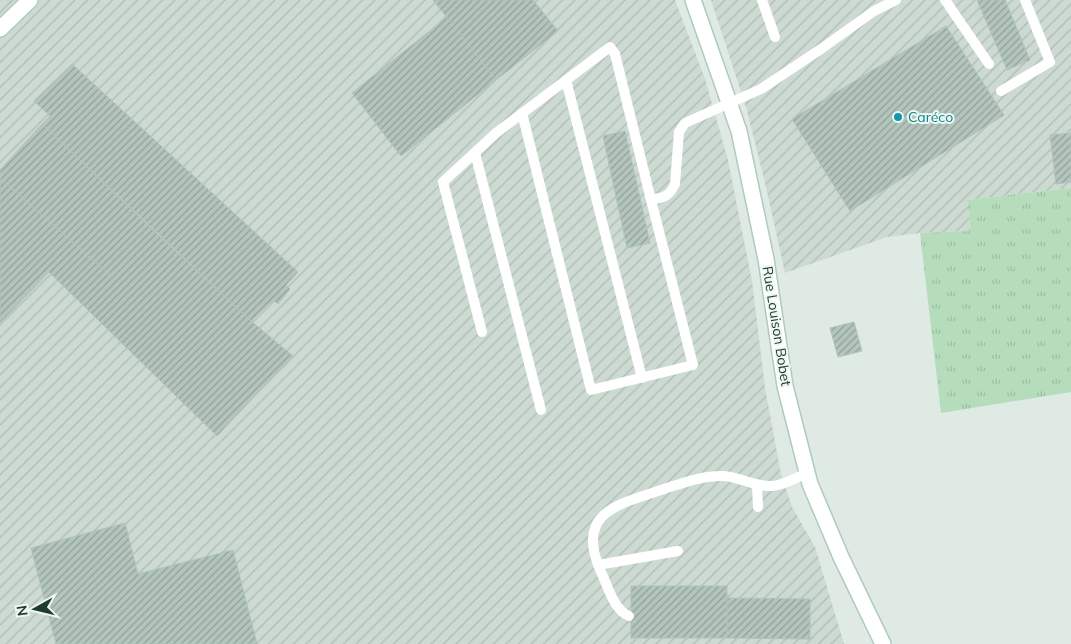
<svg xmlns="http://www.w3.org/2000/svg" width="1071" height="644" font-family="Mulish,sans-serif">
<defs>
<pattern id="industrial-furrows" width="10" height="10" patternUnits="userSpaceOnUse" patternTransform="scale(1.25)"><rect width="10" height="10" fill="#ccdad2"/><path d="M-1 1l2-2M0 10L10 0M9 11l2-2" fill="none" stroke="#afbcb5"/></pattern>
<pattern id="grass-tufts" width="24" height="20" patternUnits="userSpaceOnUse" patternTransform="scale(1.25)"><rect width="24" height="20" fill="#b5ddbb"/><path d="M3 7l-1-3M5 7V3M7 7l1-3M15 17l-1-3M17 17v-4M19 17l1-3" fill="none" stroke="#9bbfa1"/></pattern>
<pattern id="building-hatch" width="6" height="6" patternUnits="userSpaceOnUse" patternTransform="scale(1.25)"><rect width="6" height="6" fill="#b3c5bc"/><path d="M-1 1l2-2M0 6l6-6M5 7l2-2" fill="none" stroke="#91a199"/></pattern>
</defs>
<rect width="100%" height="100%" fill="#deeae3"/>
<g fill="url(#industrial-furrows)">
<polygon points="0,0 675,0 705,79 728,160 752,281 765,388 781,474 792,507 815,547 844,644 0,644"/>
<polygon points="711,0 1071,0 1071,188 967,200 971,231 920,233 887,237 785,273 765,183 746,107"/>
</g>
<polygon fill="url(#grass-tufts)" points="1071,188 1071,392 941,413 920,233 971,231 967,200"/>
<g fill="url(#building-hatch)" stroke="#b0c4b9">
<polygon points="433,0 533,0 558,31 496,80"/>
<polygon points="977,0 1005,0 1030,60 1007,70"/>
<polygon points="447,17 496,80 401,156 352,93"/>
<polygon points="946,26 1004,115 850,211 792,119"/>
<polygon points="72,64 298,272 286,285 290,289 278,304 273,300 251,321 42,124 50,116 34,101"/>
<polygon points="42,124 155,232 112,277 0,178 0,170"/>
<polygon points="625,131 650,243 627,248 603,136"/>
<polygon points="1071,133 1071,182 1056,184 1050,135"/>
<polygon points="0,178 112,277 155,232 251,321 293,356 217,436 49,272 0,323"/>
<polygon points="854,322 862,351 838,357 830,328"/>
<polygon points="125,523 138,574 233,550 257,644 56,644 31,548"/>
<rect x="631" y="586" width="96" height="52"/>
<polygon points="727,598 810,599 810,639 727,638"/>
</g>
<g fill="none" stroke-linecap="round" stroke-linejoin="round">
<defs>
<g id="secondary">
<polyline points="693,0 739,131 766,259 785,386 810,484 841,557 883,644"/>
<polyline points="0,29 30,0"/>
</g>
</defs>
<use href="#secondary" stroke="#b0cbbe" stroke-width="18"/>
<g stroke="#fff" stroke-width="10">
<polyline points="762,0 775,37"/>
<polyline points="945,0 989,64"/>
<polyline points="566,80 642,378"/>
<polyline points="1001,91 1050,62 1025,0"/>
<polyline points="522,113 591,390 693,365 651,200"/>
<polyline points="475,153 541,410"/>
<path d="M482 332 443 182 496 133 610 47 615 54 651 200C664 197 669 197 675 184L679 132 685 123 761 89 821 49 874 11 896 0"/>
<polyline points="757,486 758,507"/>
<polyline points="598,565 678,551"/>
<path d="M629 616C613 609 608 586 601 572 575 514 615 505 661 490 680 484 702 475 724 476 740 477 754 487 772 486 784 485 796 478 807 473"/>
</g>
<use href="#secondary" stroke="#fff" stroke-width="15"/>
</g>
<circle fill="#0f9aa8" stroke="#eef7f1" stroke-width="2" cx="898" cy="117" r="5"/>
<g text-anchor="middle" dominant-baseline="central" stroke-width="4" stroke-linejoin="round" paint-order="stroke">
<g font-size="14" fill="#0d838f" stroke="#eef7f1" text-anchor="start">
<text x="908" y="117">Caréco</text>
</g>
<g font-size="14" fill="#1e3b30" stroke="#eef7f1">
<text transform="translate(777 326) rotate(81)">Rue Louison Bobet</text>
</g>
</g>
<g transform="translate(35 609) rotate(262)" stroke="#eef7f1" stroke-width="4" paint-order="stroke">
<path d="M0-4L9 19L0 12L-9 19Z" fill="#1e3b30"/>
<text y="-8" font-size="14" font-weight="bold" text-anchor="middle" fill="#1e3b30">N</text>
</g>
</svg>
